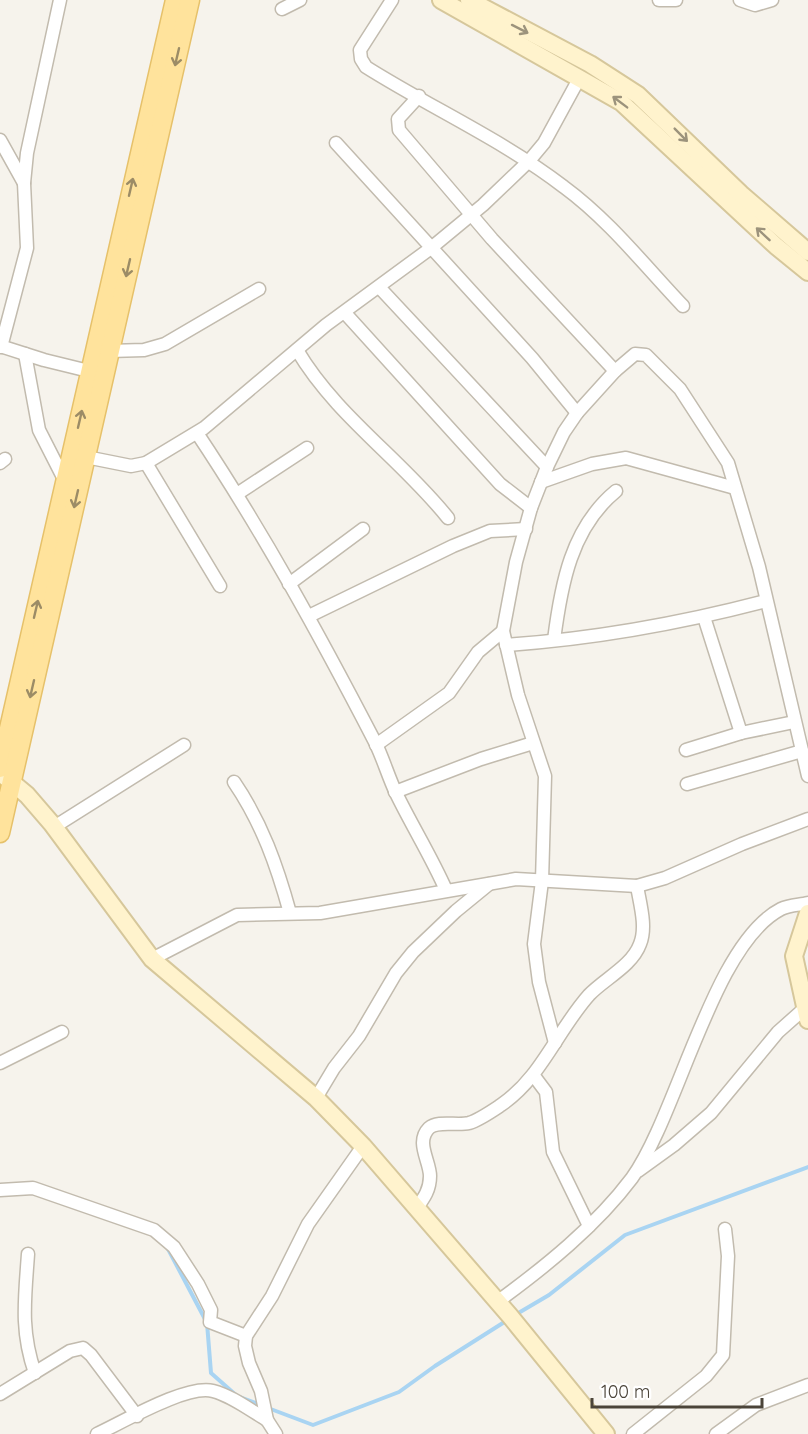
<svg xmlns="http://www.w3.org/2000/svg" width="808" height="1434" font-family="Quicksand,sans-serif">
<rect width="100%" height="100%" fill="#f6f3ec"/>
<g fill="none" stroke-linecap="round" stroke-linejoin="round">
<g stroke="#a9d4f2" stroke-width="4">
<polyline points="167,1247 207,1323 211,1373 237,1396 261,1405"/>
<polyline points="515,1315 549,1295 625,1235 808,1167"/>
<polyline points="268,1408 313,1425 399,1392 435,1366 506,1321"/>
</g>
<defs>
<g id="street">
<path d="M392 0 360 50 361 59 366 67C431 108 503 140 564 187 609 220 645 266 683 306"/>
<polyline points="659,0 676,0"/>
<polyline points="740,0 755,5 772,0"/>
<polyline points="282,9 300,0"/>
<polyline points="419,96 398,119 399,130 492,239 615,371"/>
<polyline points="0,140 24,183"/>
<polyline points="336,143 532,358 577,413"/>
<polyline points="379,287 547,467"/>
<polyline points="345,313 500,484 531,508"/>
<polyline points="0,346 44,360 97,373"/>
<polyline points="1,347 27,248 24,183 27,153 60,0"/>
<path d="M297 350C336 416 401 459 448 518"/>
<polyline points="109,351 144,350 165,344 259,289"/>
<polyline points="25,354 39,430 66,483"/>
<path d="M197 433C263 532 320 636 375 742 383 758 388 776 396 793 412 826 431 856 446 890"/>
<polyline points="86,457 131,466 146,463 204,428 326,325 431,248 483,205 529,161 544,143 580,77"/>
<polyline points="0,463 5,459"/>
<polyline points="146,463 220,586"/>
<polyline points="541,482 592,464 626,458 735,488"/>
<polyline points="237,494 307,448"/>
<polyline points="289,584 363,529"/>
<polyline points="309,616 453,546 490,531 526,529"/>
<polyline points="704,617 741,733"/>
<path d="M554 640C561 585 571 528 616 491"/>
<path d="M506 645C593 639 682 623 766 601"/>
<polyline points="376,745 449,693 478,652 503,631"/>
<polyline points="686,750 741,733 794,722"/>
<path d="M234 782C262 823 277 866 290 913"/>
<polyline points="687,784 802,751"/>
<polyline points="395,792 481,759 533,743"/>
<polyline points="54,827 184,745"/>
<polyline points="152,959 237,915 320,913 516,879 637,886 665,878 742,844 808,819"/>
<polyline points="555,1043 539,982 534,944 542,881 545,776 518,695 503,631 516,562 531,508 547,467 564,432 577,413 615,371 635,354 646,355 680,389 728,463 759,567 808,776"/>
<polyline points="0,1063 62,1032"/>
<polyline points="534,1076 546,1092 553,1152 589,1226"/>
<polyline points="316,1098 334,1068 359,1036 396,973 413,952 456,911 489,884"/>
<polyline points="638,1171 674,1145 711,1113 778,1032 805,1008"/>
<polyline points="0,1190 33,1188 154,1230 174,1247 198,1284 211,1310 210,1322 246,1336"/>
<path d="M416 1209C424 1198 430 1190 430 1176 430 1161 415 1142 429 1128 438 1120 457 1126 469 1123 479 1120 492 1111 501 1105 541 1078 557 1031 589 995 604 979 632 966 640 944 647 927 640 904 637 886"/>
<path d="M28 1254C25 1298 20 1330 35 1373"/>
<path d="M497 1302C545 1267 596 1226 632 1178 678 1114 713 944 781 909 789 905 800 905 808 903"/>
<polyline points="0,1394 70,1351 83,1348 91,1355 137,1416"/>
<path d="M97 1434C123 1422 187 1384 213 1391 232 1396 250 1410 267 1420"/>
<polyline points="276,1434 267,1420 261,1391 249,1363 245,1346 246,1336 272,1296 308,1224 363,1146"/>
<polyline points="633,1434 706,1376 723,1355 728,1256 725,1229"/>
<polyline points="716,1434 756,1405 808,1385"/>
</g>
<g id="secondary">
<polyline points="441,0 621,102 776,246 808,272"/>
<polyline points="469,0 590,64 638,95 741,194 808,252"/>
<polyline points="3,775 27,795 52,824 152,959 316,1098 363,1146 510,1316 606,1434"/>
<polyline points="808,913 794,956 808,1020"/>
</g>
<g id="primary">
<polyline points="0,768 175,0"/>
<polyline points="0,833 190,0"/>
</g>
</defs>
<use href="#street" stroke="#c2bbae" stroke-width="15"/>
<use href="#secondary" stroke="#d6c79b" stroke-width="20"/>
<use href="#primary" stroke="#e6c16a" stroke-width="21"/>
<use href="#street" stroke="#fff" stroke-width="12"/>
<use href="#secondary" stroke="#fff3cd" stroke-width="16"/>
<use href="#primary" stroke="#ffe39c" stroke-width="18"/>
</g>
<defs><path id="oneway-shaft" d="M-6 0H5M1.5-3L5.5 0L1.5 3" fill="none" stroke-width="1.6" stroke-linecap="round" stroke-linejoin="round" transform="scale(1.5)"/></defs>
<g stroke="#9c937c">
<use href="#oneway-shaft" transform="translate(520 29) rotate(27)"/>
<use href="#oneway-shaft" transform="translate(620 102) rotate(-143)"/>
<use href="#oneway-shaft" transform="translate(681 135) rotate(45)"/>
<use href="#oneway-shaft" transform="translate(763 234) rotate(-137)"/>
</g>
<g stroke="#9c8c66">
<use href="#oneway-shaft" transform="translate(177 57) rotate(103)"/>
<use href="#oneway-shaft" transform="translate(131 187) rotate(-77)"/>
<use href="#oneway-shaft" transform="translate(128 268) rotate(103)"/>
<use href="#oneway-shaft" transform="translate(80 419) rotate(-77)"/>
<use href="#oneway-shaft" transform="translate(76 499) rotate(103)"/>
<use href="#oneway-shaft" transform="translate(36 609) rotate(-77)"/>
<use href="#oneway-shaft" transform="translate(32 689) rotate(103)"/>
</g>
<path d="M592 1398v9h170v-9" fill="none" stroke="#4b4439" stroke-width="3"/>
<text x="601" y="1398" font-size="18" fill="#4b4439" stroke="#ffffff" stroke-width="4.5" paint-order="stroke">100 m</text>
</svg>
